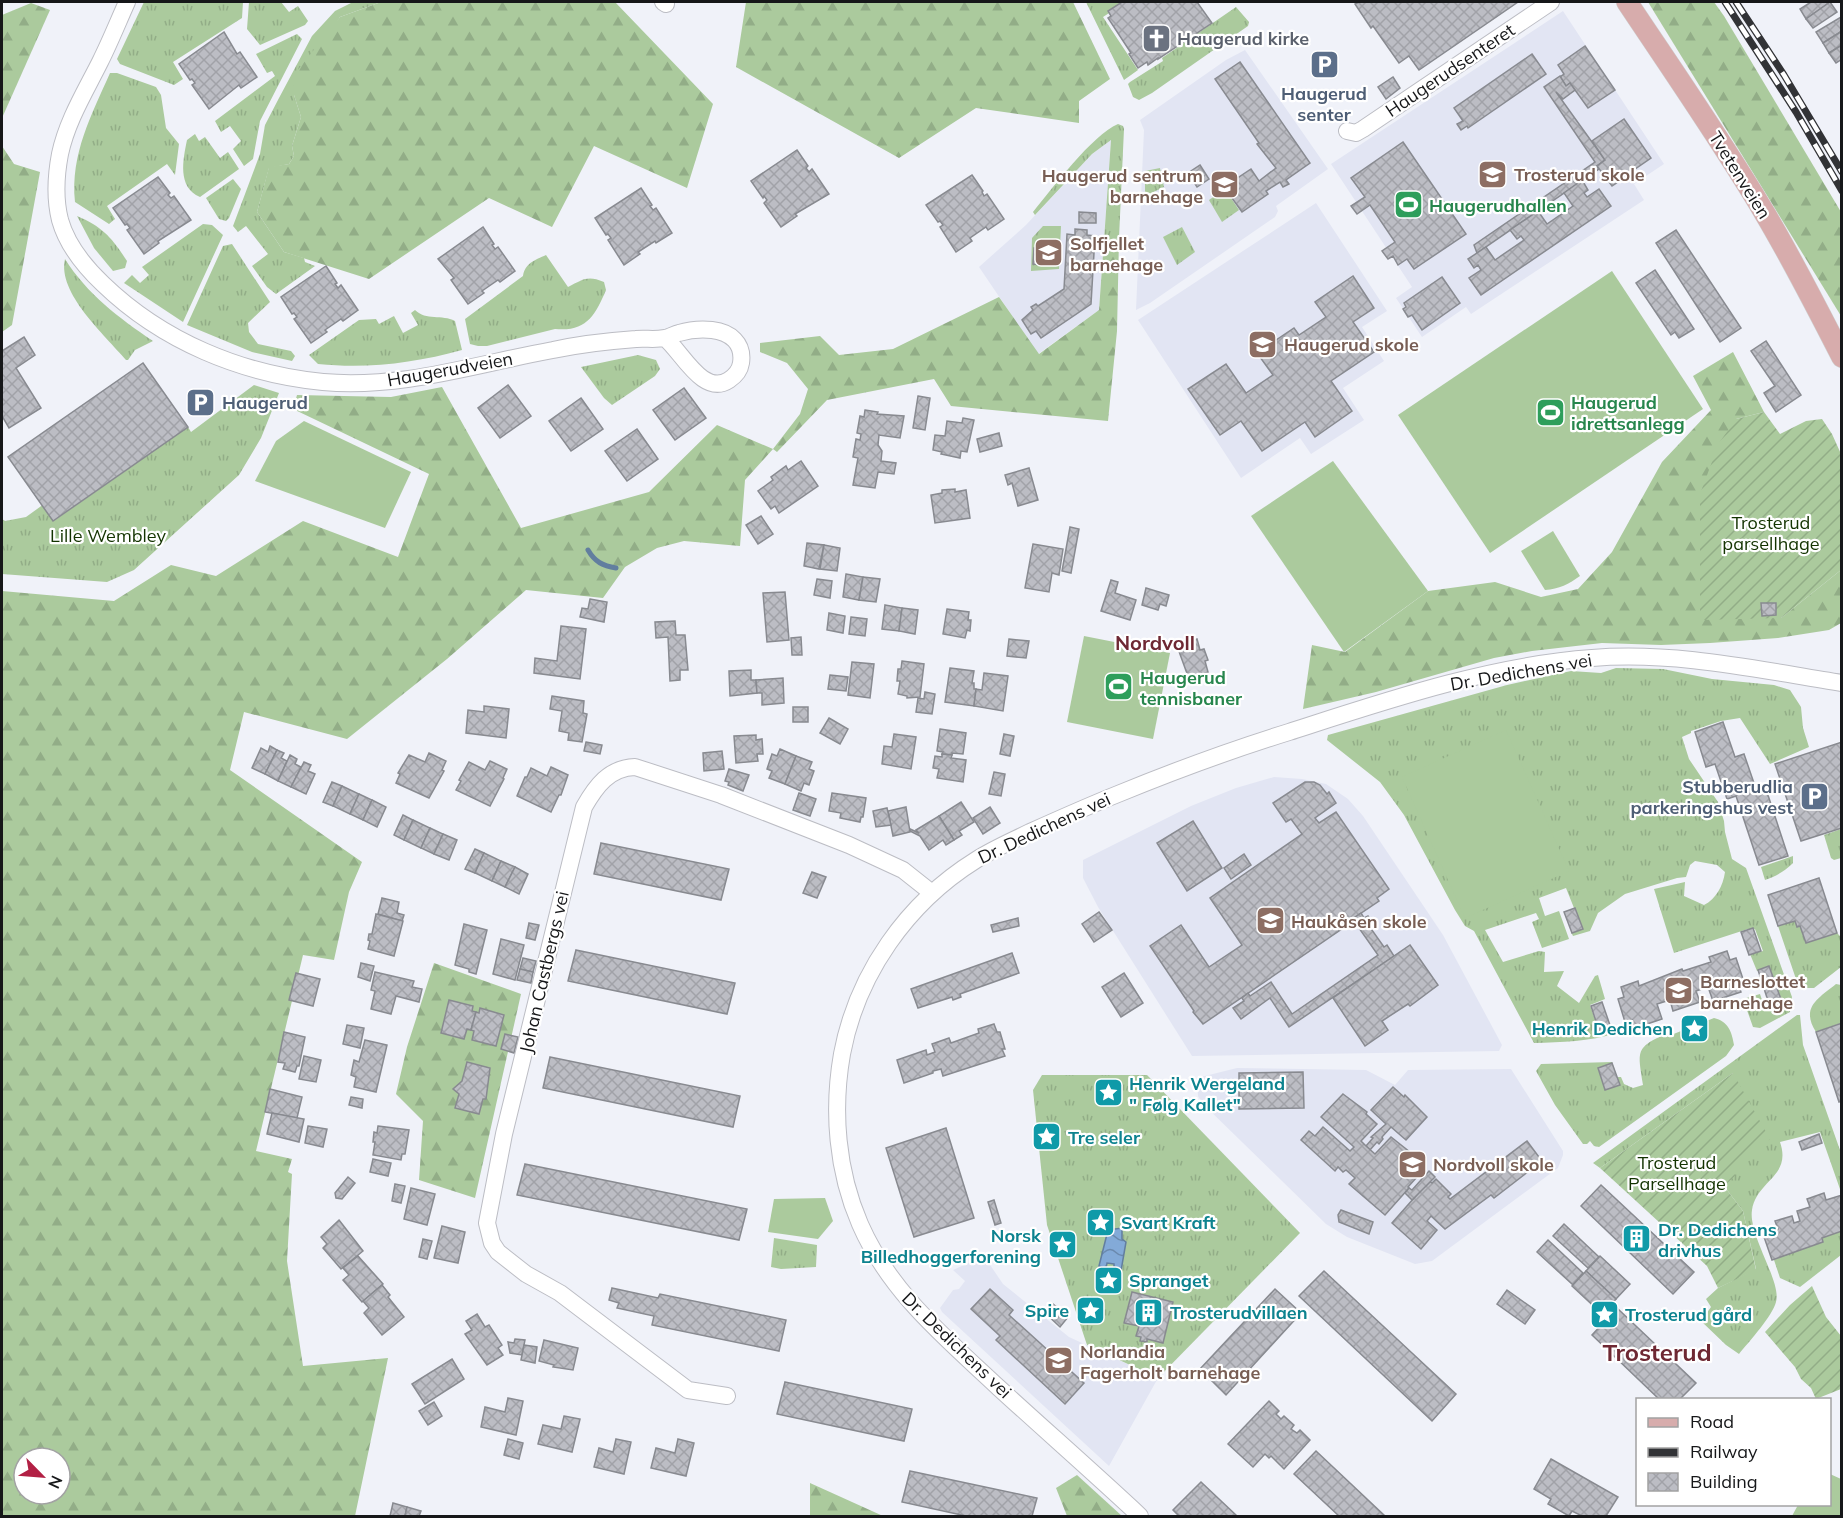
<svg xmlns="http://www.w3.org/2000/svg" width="1843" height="1518" font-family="Mulish,sans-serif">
<defs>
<pattern id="grass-tufts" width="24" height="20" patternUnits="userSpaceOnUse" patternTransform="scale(1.5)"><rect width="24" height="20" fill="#abca9d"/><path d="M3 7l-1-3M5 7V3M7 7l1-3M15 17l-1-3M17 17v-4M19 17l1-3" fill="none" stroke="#92ad87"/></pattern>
<pattern id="forest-firs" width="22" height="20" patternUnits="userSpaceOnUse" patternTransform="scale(1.5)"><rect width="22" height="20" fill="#abca9d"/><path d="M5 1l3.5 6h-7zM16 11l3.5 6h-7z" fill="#92ad87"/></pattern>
<pattern id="garden-furrows" width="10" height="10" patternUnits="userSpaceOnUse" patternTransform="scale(1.5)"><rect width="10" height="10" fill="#abca9d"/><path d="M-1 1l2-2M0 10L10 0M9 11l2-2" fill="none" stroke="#92ad87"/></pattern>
<pattern id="water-waves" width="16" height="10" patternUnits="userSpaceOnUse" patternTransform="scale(1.5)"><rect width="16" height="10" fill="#83aad8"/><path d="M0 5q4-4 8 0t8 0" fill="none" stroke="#6a89ae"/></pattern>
<pattern id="building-cross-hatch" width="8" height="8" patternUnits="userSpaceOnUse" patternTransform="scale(1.5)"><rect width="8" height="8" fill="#bcbdc4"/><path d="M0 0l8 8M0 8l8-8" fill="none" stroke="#a1a2a8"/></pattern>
</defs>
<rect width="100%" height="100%" fill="#f0f2f9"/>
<g fill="#e2e5f3">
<polygon points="1563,11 1664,164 1634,184 1644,200 1471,314 1466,307 1422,337 1396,298 1412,287 1331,164"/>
<polygon points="1245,50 1328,169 1276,206 1278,211 1275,217 1150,303 1136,310 1144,130 1140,120 1226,60"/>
<polygon points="1111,140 1099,310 1038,354 979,267 1026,225 1092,154"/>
<polygon points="1316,203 1387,311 1362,327 1384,361 1343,388 1364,420 1311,454 1300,438 1241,478 1138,320"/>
<polygon points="1274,777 1302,779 1326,784 1348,799 1363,816 1443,935 1502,1045 1499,1051 1192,1056 1098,907 1083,878 1083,860 1191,806 1236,788"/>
<polygon points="1237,1068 1366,1070 1395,1085 1408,1070 1511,1069 1563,1151 1563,1155 1558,1168 1432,1261 1415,1264 1347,1237 1326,1224 1202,1103 1198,1096 1197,1078"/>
<polygon points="984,1256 1003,1284 1069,1337 1158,1378 1109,1466 942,1312 940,1308 953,1290 959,1289 965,1281 953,1270"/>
</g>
<g fill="url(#grass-tufts)">
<polygon points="144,2 243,2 242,18 173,62 183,79 174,85 120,64 117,59"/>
<polygon points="249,2 281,2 289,12 298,6 308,21 305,25 260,45 247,29"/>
<polygon points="353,2 381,2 340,17 294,95 301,117 292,146 294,156 289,164 269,168 257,212 284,252 304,258 305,262 315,266 276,294 267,287 252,266 268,254 246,226 238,232 233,226 260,154 265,125 279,98 312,36 335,11"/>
<polygon points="1086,2 1126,2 1103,17 1138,70 1124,80"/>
<polygon points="1236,7 1249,22 1248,26 1152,93 1139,100 1133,97 1128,84 1130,82 1163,61 1162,58"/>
<polygon points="297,34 302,39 260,121 253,159 244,166 233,149 241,141 230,126 221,132 215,121 275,76 272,71 267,73 256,54"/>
<path d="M110 73H117L156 87 161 95 166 128 179 144 175 175 167 164 107 206 115 219 109 224 75 202C70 154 92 114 110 73Z"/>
<path d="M1118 124 1123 126 1124 129 1119 238 1104 240 1111 140 1092 154 1035 215 1033 212C1052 189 1092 135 1118 124Z"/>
<path d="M195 134 199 141 205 137 220 158 228 152 239 169 200 197C177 187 183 160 187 140Z"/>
<polygon points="1160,168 1164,187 1145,196 1145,171"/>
<polygon points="233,179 241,189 229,218 226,221 219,219 206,198"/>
<polygon points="1225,189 1239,210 1222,222 1209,200"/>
<path d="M77 216C103 227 112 238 127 261L125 268 113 271 94 248Z"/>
<polygon points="203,224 212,225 223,235 183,322 124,283 132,275 140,283 149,275 142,267"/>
<polygon points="1043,226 1061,226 1059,269 1031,271 1032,238"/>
<polygon points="1182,227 1195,252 1177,265 1163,237"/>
<polygon points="232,244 270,302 248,323 249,332 258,344 291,351 295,356 292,361 252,352 187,325 223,246"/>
<path d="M546 255 568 287C583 279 588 275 604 282L606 290C595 316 586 332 555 329L487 346H478L470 344 465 319 523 276C525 263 535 260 546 255Z"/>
<path d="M65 259C87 294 119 318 153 341L135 350 128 360H126C105 335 57 293 65 259Z"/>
<path d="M415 310C426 321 442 314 455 321L462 350C415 363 368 369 318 364L309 355 359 320 376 319 379 324 394 316 403 333 418 325 411 313Z"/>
<polygon points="638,355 656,360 660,369 655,376 612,405 604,398 581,367"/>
<polygon points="254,385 279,393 261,438 239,475 134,570 107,582 2,574 2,519 5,521 26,517 44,504 55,520 188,427 191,432"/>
<path d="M1616 668 1663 669 1712 679 1774 685 1790 690 1801 707 1803 728 1809 747 1770 764 1740 718 1721 721 1691 731V733L1682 737 1689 759 1718 802 1724 821 1725 832 1732 859 1746 868 1792 997 1790 1012 1760 1028 1753 1027 1743 999 1760 994 1765 1009 1779 1004 1768 968 1757 971 1750 954 1763 951 1755 929 1749 931 1748 929 1674 953 1654 889 1685 882 1684 896 1704 905C1716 899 1723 886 1725 872L1717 865 1695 861 1690 865 1686 877 1677 878 1625 894 1598 913 1590 931 1573 936 1571 932 1582 928 1566 888 1539 898 1545 916 1559 911 1569 939 1542 948 1532 922 1539 919 1536 913 1485 930 1503 962 1539 951 1545 952 1544 972 1564 971 1557 986 1579 1003 1595 976 1598 975 1605 999 1590 1005 1600 1034 1616 1028V1033C1589 1042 1562 1042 1534 1043L1474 931 1465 926 1455 910 1404 815 1380 782 1327 740 1328 735 1507 685 1571 671 1601 673Z"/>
<polygon points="1841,829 1841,858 1834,860 1831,858 1824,835"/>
<path d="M1793 856V863C1784 872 1776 876 1765 880L1761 867Z"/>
<polygon points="1795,921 1800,926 1806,943 1837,933 1841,937 1841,967 1814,988 1804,988 1797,982 1778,926"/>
<path d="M1836 984 1841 985V1023L1816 1032C1800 1007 1819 998 1836 984Z"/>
<path d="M1797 1015H1800L1803 1045 1841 1153V1192L1820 1132 1780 1142C1792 1177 1757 1180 1752 1210 1748 1235 1782 1282 1776 1302 1773 1315 1749 1342 1739 1354L1726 1345 1701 1321 1711 1307 1706 1299 1718 1288 1756 1269 1743 1211 1724 1186 1733 1165V1073L1600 1168 1593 1163Z"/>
<path d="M1714 1018C1728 1021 1732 1032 1734 1045L1726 1056 1599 1147 1594 1146 1590 1141 1587 1144H1583L1555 1105 1536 1071 1541 1064 1612 1062 1617 1077H1621L1624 1084 1633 1088 1643 1085C1638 1051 1634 1047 1669 1033L1671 1035Z"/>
<polygon points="1042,1075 1147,1075 1300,1233 1158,1378 1087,1345 1047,1225 1033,1090"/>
<polygon points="1841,1230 1841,1255 1800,1287 1780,1278 1774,1260 1775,1258 1810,1238"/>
<polygon points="774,1238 817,1245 816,1267 781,1269 771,1267"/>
</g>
<g fill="url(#forest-firs)" fill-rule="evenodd">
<polygon points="381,2 615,2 713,104 687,188 594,146 552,227 489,198 369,279 284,252 257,212 269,167 289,164 294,156 292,146 301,117 294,95 293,76 340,17"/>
<polygon points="746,2 1073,2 1110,79 1079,101 1079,123 976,108 899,158 736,67"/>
<polygon points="1648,2 1714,2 1724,16 1841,212 1841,316"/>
<polygon points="31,3 50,10 2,118 2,15"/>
<polygon points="2,146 14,164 40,172 12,325 2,332"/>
<path d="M1119 238 1117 331 1108 421 951 406 934 379 827 400 777 452 773 449 745 480 740 546 684 541 657 548 625 567 603 598 526 590 447 659 347 739 244 712 230 770 362 862 349 892 334 960 303 955 256 1151 292 1159 288 1172 292 1174 287 1261 303 1366 388 1358 355 1516H2V591L114 601 171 565 216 576 303 521 398 557 429 474 293 409 297 395 391 397 442 387 521 528 649 492 717 425 773 449 800 414 808 389 787 363 760 352V343L820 336 839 355 893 349 999 297 1039 354 1099 310 1104 240ZM24 1458H60V1494H24Z"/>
<polygon points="1733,352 1764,412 1736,419 1781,618 1841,570 1841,623 1829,630 1778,638 1710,643 1661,645 1602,643 1532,651 1494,658 1376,692 1303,709 1312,645 1345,652 1428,591 1495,582 1541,597 1578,589 1612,552 1662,462 1711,410 1693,376"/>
<polygon points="434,963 521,994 475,1198 419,1180 423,1121 396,1094 407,1047"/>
<polygon points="1077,1475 1122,1516 1067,1516 1056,1488"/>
<polygon points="810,1483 883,1516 810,1516"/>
</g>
<g fill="url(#garden-furrows)">
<polygon points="1764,412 1780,434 1806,421 1822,419 1832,434 1841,454 1841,570 1781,618 1700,620 1700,494 1719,443 1736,419"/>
<polygon points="1733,1073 1770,1139 1733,1165 1735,1176 1724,1186 1743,1211 1756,1270 1718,1288 1707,1266 1600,1168"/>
<polygon points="1812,1286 1826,1317 1841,1336 1841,1389 1816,1399 1811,1388 1801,1379 1795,1367 1765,1332 1790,1305"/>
</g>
<g fill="#abca9d">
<polygon points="1612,271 1703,409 1490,553 1398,415"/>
<polygon points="304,421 411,472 385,528 255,481 276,441"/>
<polygon points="1333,461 1428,591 1344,652 1251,516"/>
<path d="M1553 531 1580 576C1569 584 1559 589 1545 590L1521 551Z"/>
<polygon points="1084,636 1170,653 1153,739 1067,722"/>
<polygon points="1506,730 1569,871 1465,918 1402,777"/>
<polygon points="825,1198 833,1221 818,1239 768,1232 774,1199"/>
<polygon points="1830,1474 1841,1479 1841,1516 1792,1516 1798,1505 1830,1504"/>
</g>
<polygon fill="url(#water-waves)" stroke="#627e9f" stroke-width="1.5" points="1122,1228 1122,1239 1126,1242 1121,1271 1114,1270 1114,1264 1107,1263 1106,1268 1099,1266 1108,1230"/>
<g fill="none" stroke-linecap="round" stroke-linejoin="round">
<path stroke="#627e9f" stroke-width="5" d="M588 550C595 562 603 566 616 568"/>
</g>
<g fill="url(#building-cross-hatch)" stroke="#888a90" stroke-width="1.5">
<polygon points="1122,2 1197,2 1212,23 1158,59 1158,58 1148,65 1147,62 1138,68 1129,54 1131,53 1108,18 1111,16 1108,11"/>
<polygon points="1359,2 1518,2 1419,70 1409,56 1399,63 1373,26 1371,28 1355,4"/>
<polygon points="1811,2 1830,2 1806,19 1800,9"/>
<polygon points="1830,2 1837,12 1813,28 1806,19"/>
<polygon points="1841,17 1842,31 1823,43 1816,32"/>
<polygon points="1842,31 1842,45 1829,53 1823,43"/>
<polygon points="224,32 237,54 240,52 257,77 241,88 239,85 209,109 192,85 195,83 192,79 190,80 179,64"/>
<polygon points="1842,45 1842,59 1836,63 1829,53"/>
<polygon points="1585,46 1615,90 1588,108 1570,83 1566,86 1560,77 1564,74 1558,65"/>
<polygon points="1532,54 1546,74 1468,128 1467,126 1461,130 1457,124 1463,121 1454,108"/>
<polygon points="1240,62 1310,163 1286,180 1289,184 1283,187 1280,182 1266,191 1268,194 1242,212 1224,187 1251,169 1259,181 1276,168 1257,144 1259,143 1215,79"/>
<polygon points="1560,76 1566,86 1570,83 1575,90 1563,99 1556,92 1605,160 1597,166 1599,169 1477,253 1474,245 1595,162 1544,87"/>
<polygon points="1393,77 1400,88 1386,99 1378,87"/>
<polygon points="1624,119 1651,158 1619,180 1615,177 1618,182 1612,186 1597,166 1605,160 1592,141"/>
<polygon points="1403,142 1466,234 1414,269 1407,259 1398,265 1393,256 1388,259 1382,251 1395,242 1370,205 1357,214 1351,206 1365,197 1351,178"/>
<polygon points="797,150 808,166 806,168 809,172 812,169 829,194 795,214 797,216 781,227 764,203 767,200 764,196 763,198 751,181"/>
<polygon points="1200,165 1209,179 1197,187 1188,173"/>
<polygon points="972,175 983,191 982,192 984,196 987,194 1004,219 988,230 986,227 970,238 972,241 956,252 940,227 943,225 940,221 938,222 926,205"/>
<polygon points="158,177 170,193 168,195 171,198 174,196 191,220 158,241 159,243 144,254 127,230 130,228 127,224 125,225 113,208"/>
<polygon points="1582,180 1588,190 1584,193 1587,197 1599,189 1611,206 1481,295 1469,278 1481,270 1478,265 1474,268 1468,259 1486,247 1495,260 1524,240 1521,236 1517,239 1510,230 1538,211 1547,224 1573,206 1564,193"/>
<polygon points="641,188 652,205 650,206 653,210 656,208 672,233 656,243 655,241 638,252 640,254 624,265 608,240 611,238 608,234 606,235 595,218"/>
<polygon points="1079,212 1096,213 1096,223 1079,223"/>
<polygon points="483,227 494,244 492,245 495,249 498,247 515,271 500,282 498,280 482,291 484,293 468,304 451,280 454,278 438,259"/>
<polygon points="1075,229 1087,230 1087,235 1095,236 1091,304 1041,338 1036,331 1031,334 1022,320 1033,310 1031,307 1036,304 1038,306 1064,289 1067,234 1075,235"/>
<polygon points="1676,230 1741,328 1720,342 1656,243"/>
<polygon points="1034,248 1044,248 1044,265 1033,264"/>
<polygon points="326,266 337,283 335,284 338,288 341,285 358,310 343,321 341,319 325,330 327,332 311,343 294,319 297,317 294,313 292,314 281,297"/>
<polygon points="1655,270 1694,329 1679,338 1675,332 1671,335 1636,283"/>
<polygon points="1353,276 1374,308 1353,322 1374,352 1331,381 1352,411 1315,437 1305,422 1262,451 1241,421 1220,435 1188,389 1226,364 1246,393 1273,375 1257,353 1294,328 1299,335 1326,317 1315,302"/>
<polygon points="1442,277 1460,303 1422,330 1412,315 1408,317 1403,309 1406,307 1404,303"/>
<polygon points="24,337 35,355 16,368 41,408 9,428 2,416 2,351"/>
<polygon points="1766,341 1801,395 1776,412 1764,393 1775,386 1751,351"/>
<polygon points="143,363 188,427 53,521 8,457"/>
<polygon points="508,385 531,416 500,438 478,408"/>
<polygon points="684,388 706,418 675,440 653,410"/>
<polygon points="918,396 930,398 925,430 913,428"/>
<polygon points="581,398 603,429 571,451 549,421"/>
<polygon points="865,410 878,412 877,414 904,416 900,438 879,435 878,445 882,451 881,461 896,463 894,474 878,472 875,488 853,485 858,458 853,457 856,439 860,440 861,434 857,433 860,416 864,417"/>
<polygon points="963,418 974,420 967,452 961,451 960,458 941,454 942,452 933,450 935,435 945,436 947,421 962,423"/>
<polygon points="637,429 658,459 627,481 605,451"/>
<polygon points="999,433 1002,446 980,452 977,439"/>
<polygon points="801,461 818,486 779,513 775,506 771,509 758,491 773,480 771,477 786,466 788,470"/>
<polygon points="1029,468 1038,500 1018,506 1012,483 1008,485 1005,475"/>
<polygon points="955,489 955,492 966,490 970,518 935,523 931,495 942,493 942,490"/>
<polygon points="761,516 773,534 758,544 746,525"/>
<polygon points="1070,527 1079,529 1071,573 1062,571"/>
<polygon points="807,543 824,545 819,569 804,566"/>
<polygon points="1033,544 1063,549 1059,575 1052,573 1049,592 1025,588"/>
<polygon points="824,545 840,548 837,571 820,569"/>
<polygon points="846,574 863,577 859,600 843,597"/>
<polygon points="863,577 880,579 876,602 859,600"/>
<polygon points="817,579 832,581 830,598 814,595"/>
<polygon points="1111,580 1118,582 1115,593 1136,600 1130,620 1101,611"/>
<polygon points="1146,588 1169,595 1166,606 1160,604 1158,610 1142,605"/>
<polygon points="785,592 789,640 767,642 763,593"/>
<polygon points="590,599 607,602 604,622 580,617 582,608 588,609"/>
<polygon points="1761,603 1776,603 1776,615 1762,616"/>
<polygon points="885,605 902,608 899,631 882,629"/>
<polygon points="902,608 918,610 915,634 899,631"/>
<polygon points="947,609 969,612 968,620 971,620 970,631 967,630 965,638 943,634"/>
<polygon points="829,613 845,616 843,633 827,630"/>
<polygon points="851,617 867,619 865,636 849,634"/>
<polygon points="675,621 676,635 685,635 688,670 680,670 680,680 670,681 668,637 656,638 655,622"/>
<polygon points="561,626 586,629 580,679 534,673 535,658 557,661"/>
<polygon points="801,637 802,655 792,655 791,638"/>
<polygon points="1009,639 1029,641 1026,658 1007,656"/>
<polygon points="1197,639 1200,650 1204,649 1208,660 1205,661 1208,672 1189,679 1177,646"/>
<polygon points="902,661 924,664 920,697 907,698 907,696 898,694 900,681 897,681 898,669 901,669"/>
<polygon points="852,662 874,664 870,698 848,695"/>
<polygon points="950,668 974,671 972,683 974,683 974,689 976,689 974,706 945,702"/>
<polygon points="751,670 751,680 756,680 757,693 730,696 729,671"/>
<polygon points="984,673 1008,676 1003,711 974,706 976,689 982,690"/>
<polygon points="830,675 848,677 846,691 828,689"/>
<polygon points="783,678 784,703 762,705 762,693 757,693 756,680"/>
<polygon points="925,692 935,694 932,714 916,712 918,698 924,699"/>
<polygon points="552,696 584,701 583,713 587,714 582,742 568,740 569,733 559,731 562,711 550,709"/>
<polygon points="484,706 509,709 506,738 466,733 468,710 484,712"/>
<rect x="793" y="707" width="15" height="15"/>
<polygon points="829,718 848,729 840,744 820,733"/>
<polygon points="1723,722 1735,757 1744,754 1756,789 1765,786 1788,856 1759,865 1736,796 1727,799 1715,764 1706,767 1695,732"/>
<polygon points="940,729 966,733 963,754 952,753 952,755 942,754 943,752 937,751"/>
<polygon points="894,734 916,737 911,769 882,764 884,746 892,747"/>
<polygon points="1004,734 1014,736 1010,756 1000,754"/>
<polygon points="756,735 756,740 762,739 763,754 757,754 758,761 736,763 734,736"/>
<polygon points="586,742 602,745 600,754 584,751"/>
<polygon points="1842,742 1842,828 1801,841 1775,764"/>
<polygon points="270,746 277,750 265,774 252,768 261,748 268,752"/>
<polygon points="780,749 796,756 785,784 769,778 772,771 767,769 772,754 777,756"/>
<polygon points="277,750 284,753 281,758 287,761 278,781 265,774"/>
<polygon points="722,751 724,769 704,771 703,753"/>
<polygon points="429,753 446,761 442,770 444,771 429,798 396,783 400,774 398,773 409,755 425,762"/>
<polygon points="942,754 952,755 951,758 966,760 963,782 937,778 939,769 933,768 935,756 942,757"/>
<polygon points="290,755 297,759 295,764 301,767 291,787 278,781"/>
<polygon points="796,756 812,762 809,769 814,771 809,785 804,783 801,791 785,784"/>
<polygon points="490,761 507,769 503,778 504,779 490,806 456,790 461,781 459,780 469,762 485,770"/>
<polygon points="304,762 311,765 308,771 315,774 306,794 291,787"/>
<polygon points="551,767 568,775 561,795 559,795 551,812 517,796 525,777 527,777 531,768 547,776"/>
<polygon points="729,769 749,775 743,791 728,785 729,782 725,781"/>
<polygon points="994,772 1005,774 1001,796 989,794"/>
<polygon points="332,782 342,786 333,806 323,802"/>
<polygon points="1305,782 1314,782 1320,785 1327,794 1329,792 1336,803 1315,818 1319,823 1336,812 1389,889 1377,898 1379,901 1354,918 1355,920 1203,1024 1193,1012 1194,1011 1150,946 1181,925 1209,967 1242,945 1210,898 1302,834 1291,819 1286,822 1273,803"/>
<polygon points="342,786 359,794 350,814 333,806"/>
<polygon points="799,793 816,799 810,816 793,810"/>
<polygon points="832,793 866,798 863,817 861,817 860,822 840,818 841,813 829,811"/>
<polygon points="359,794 372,800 363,820 350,814"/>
<polygon points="372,800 386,807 377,827 363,820"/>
<polygon points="961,802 974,822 959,831 962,835 954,840 939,816"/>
<polygon points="906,807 910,832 893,836 888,811"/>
<polygon points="990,807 1000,823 983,834 973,818"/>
<polygon points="887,808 891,825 876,827 873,811"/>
<polygon points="403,815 413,820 404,840 394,835"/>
<polygon points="939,816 954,840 946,845 943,840 929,850 920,836 910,831 910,829 919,833 916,830"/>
<polygon points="413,820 430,828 421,848 404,840"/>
<polygon points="1193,821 1222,868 1187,891 1157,843"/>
<polygon points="430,828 443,834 434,854 421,848"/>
<polygon points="443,834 457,840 449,860 434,854"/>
<polygon points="601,843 729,869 721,900 594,874"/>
<polygon points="475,849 484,853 475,873 465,869"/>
<polygon points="484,853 501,861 492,881 475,873"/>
<polygon points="1244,854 1251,865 1231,879 1224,868"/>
<polygon points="501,861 515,867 505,887 492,881"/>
<polygon points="515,867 528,874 519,894 505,887"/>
<polygon points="812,872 826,877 817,898 803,893"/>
<polygon points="1819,878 1837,933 1806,943 1800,926 1797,927 1795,921 1778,926 1768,895"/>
<polygon points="382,898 399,902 397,913 404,915 402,921 378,914"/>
<polygon points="1575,908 1583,929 1572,933 1564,912"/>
<polygon points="1099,912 1112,930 1094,942 1082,924"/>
<polygon points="1361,913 1364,918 1368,916 1373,923 1369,926 1384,947 1387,945 1394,956 1289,1027 1270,998 1241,1019 1233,1008 1244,1001 1242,998 1248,993 1250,996 1271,982 1292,1014 1378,955 1354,921 1354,918"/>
<polygon points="376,914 403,921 394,956 368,949 370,941 368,940 369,934 372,934"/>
<polygon points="1018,918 1019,926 993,932 991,925"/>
<polygon points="529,923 539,925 535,940 526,938"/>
<polygon points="464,924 487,930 476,974 469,972 469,969 455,965"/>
<polygon points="1753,928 1761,951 1749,955 1741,932"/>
<polygon points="501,939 524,945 515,980 493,974"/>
<polygon points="1410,945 1438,985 1410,1006 1408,1004 1382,1021 1388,1030 1365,1046 1333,998"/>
<polygon points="576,950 735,983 727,1014 568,981"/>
<polygon points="1727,951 1730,960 1736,958 1744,982 1738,984 1741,992 1713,1001 1708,987 1696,991 1700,1002 1673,1011 1670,1000 1657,1004 1662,1019 1635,1028 1632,1020 1625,1022 1618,999 1624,997 1621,987 1638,981 1639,986 1682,969 1683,971 1711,962 1709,957"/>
<polygon points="1012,953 1019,973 960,994 961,997 953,1000 952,997 918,1008 911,989"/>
<polygon points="523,958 536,961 533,972 520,969"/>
<polygon points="361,963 374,966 370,981 358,977"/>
<polygon points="1769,966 1782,1002 1770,1007 1758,970"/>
<polygon points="520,969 533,972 531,983 517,980"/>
<polygon points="375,972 414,981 412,987 422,989 419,1002 396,996 391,1014 371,1009 375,991 371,990"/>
<polygon points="296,973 320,979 313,1006 289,1000"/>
<polygon points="1124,973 1143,1003 1121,1017 1102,987"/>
<polygon points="449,1000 473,1006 472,1011 476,1012 471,1030 467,1029 464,1039 441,1033"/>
<polygon points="1602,1002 1612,1031 1600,1034 1591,1006"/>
<polygon points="480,1008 504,1015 496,1046 472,1040 474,1031 471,1030 476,1012 479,1013"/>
<polygon points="1842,1023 1842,1101 1839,1102 1816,1032"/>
<polygon points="994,1024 997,1032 1000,1032 1005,1049 1002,1049 1005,1056 943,1076 941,1069 933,1071 933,1073 904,1083 897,1060 926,1050 927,1055 935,1052 932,1044 949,1038 951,1043 979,1033 978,1029"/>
<polygon points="347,1025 364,1028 360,1048 343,1044"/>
<polygon points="284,1032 305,1037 299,1066 297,1066 295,1072 283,1069 285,1063 278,1062"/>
<polygon points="505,1034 518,1037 514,1053 501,1049"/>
<polygon points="365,1040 387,1045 376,1092 354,1087 356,1077 351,1075 354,1060 359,1062"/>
<polygon points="304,1056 321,1060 316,1082 299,1079"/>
<polygon points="550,1057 740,1096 733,1127 543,1088"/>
<polygon points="467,1062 490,1068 486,1099 483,1099 479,1114 455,1108 459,1094 453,1089 462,1081"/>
<polygon points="1612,1063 1620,1085 1605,1090 1598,1068"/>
<polygon points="1303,1072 1304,1108 1239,1109 1239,1073"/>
<polygon points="1393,1087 1404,1097 1405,1095 1427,1117 1406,1140 1391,1127 1382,1137 1383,1139 1379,1144 1377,1142 1370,1150 1366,1146 1373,1138 1371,1137 1386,1124 1371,1110"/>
<polygon points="270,1089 302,1097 297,1118 265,1112"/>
<polygon points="1343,1094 1367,1112 1366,1114 1377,1124 1361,1141 1366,1146 1375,1154 1391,1137 1415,1156 1413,1157 1425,1168 1408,1187 1409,1188 1385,1215 1349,1184 1355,1178 1346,1170 1343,1172 1338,1167 1335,1171 1301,1140 1309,1131 1315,1136 1323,1127 1350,1151 1354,1147 1321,1117"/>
<polygon points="351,1097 363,1099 362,1108 349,1105"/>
<polygon points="272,1113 304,1119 299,1142 267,1134"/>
<polygon points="308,1126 327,1129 323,1147 305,1143"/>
<polygon points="378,1126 409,1130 405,1154 402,1154 401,1160 373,1155 375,1142 373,1142 374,1132 377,1133"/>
<polygon points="946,1128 974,1218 914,1237 886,1148"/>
<polygon points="1819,1134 1822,1143 1802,1150 1799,1142"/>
<polygon points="1527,1141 1542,1161 1494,1198 1491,1195 1445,1229 1431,1216 1427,1221 1437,1230 1421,1249 1392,1223 1429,1181 1432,1183 1436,1179 1451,1194 1448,1197 1450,1199"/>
<polygon points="373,1159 391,1163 388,1176 370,1172"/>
<polygon points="525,1164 747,1209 739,1240 517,1195"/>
<polygon points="1429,1171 1435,1177 1412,1200 1405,1193 1409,1188 1412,1190"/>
<polygon points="348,1177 355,1183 342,1199 336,1198 335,1193"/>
<polygon points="395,1184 405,1186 401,1203 392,1201"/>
<polygon points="1601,1185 1694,1272 1673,1294 1581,1206"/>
<polygon points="411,1188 435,1194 427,1225 404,1219"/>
<polygon points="1824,1193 1826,1200 1842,1195 1842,1231 1822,1238 1823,1242 1772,1260 1763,1234 1778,1229 1775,1221 1792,1216 1794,1223 1800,1221 1797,1211 1810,1207 1807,1199"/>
<polygon points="994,1200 1001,1223 995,1225 988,1202"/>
<polygon points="1341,1210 1373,1222 1369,1234 1339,1222 1338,1215"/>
<polygon points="339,1220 363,1251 341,1269 323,1248 327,1244 321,1237"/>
<polygon points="1564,1224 1599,1257 1588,1268 1553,1236"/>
<polygon points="442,1226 465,1232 458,1263 434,1258"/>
<polygon points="423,1239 432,1241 427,1259 419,1257"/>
<polygon points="1548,1240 1583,1273 1573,1285 1537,1252"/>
<polygon points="358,1256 383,1284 362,1302 343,1280 349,1275 343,1268"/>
<polygon points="1600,1256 1630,1284 1616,1299 1586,1271"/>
<polygon points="1324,1271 1456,1394 1432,1421 1299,1296"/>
<polygon points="1586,1271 1616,1299 1602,1314 1572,1286"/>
<polygon points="382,1285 390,1295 388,1297 404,1317 382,1335 364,1313 369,1308 363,1301"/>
<polygon points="612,1288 658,1298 660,1294 786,1320 779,1351 652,1325 654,1316 617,1308 619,1303 609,1300"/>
<polygon points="990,1289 1013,1310 1009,1315 1084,1383 1065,1404 996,1340 1000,1336 971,1309"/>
<polygon points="1275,1289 1301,1313 1226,1395 1200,1369"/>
<polygon points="1507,1290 1535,1310 1525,1324 1497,1304"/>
<polygon points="1132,1292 1173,1302 1163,1343 1147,1339 1147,1342 1140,1341 1141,1337 1136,1336 1139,1326 1124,1323"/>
<polygon points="1052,1303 1068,1317 1060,1327 1044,1312"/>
<polygon points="1617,1308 1696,1383 1679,1400 1660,1400 1592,1335"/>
<polygon points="477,1314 485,1327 489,1325 502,1345 498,1348 503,1355 487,1365 465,1334 472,1330 466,1321"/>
<polygon points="515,1339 525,1340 522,1355 510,1353 508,1342 514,1343"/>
<polygon points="544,1340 578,1348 573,1370 553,1367 554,1365 539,1361"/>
<polygon points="524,1345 537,1347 535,1363 521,1360"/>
<polygon points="452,1359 464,1379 425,1404 412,1384"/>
<polygon points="785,1382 912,1409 904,1441 777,1414"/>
<polygon points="508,1398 523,1401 516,1435 481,1427 485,1407 505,1412"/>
<polygon points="1269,1401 1279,1411 1276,1414 1281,1419 1284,1416 1294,1425 1291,1429 1297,1433 1300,1430 1310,1440 1284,1469 1271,1456 1269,1458 1265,1454 1253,1467 1228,1444"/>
<polygon points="434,1402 442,1416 428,1425 419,1411"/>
<polygon points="564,1416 580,1419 572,1452 538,1444 543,1425 561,1429"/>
<polygon points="508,1439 523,1443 519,1459 504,1455"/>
<polygon points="616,1439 631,1442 624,1474 594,1467 599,1448 613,1452"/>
<polygon points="678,1439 694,1443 686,1476 651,1468 656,1448 675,1453"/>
<polygon points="1316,1451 1385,1516 1339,1516 1294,1474"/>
<polygon points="1551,1459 1618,1497 1606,1516 1582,1516 1572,1511 1569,1516 1548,1504 1551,1499 1534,1489"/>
<polygon points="910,1471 1037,1498 1032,1516 966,1516 902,1502"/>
<polygon points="1201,1482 1237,1516 1179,1516 1173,1510"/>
<polygon points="393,1503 407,1507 405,1516 390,1516"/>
<polygon points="407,1507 421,1511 419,1516 405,1516"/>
</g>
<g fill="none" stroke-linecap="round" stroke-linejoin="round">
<defs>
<g id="minor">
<path d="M127 2C118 22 110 42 100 62 85 92 67 121 60 154 56 175 55 200 60 220 67 245 85 267 103 284 162 341 241 374 323 382 402 389 476 364 553 350 581 344 608 341 636 339 645 338 655 340 664 338 669 338 674 334 679 333 689 330 702 329 712 330 730 332 744 343 741 363 740 370 735 376 729 380 703 397 682 352 665 338"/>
<polyline points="663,2 666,4"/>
<polyline points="1347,131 1356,133 1363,129 1551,2"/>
<path d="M727 1396 688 1390 560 1293 526 1274 498 1252 492 1243 487 1223 504 1134 584 807C596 786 609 768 635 767L721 795 849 845 903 870 932 893"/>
<path d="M1140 1516C1094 1473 1046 1431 999 1388 946 1338 890 1293 860 1224 837 1171 832 1111 842 1054 857 974 907 903 976 860 993 849 1012 841 1030 832 1059 819 1088 806 1118 794 1174 771 1231 750 1289 732 1385 701 1491 665 1592 658 1675 651 1759 670 1842 683"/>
</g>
<path id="major" d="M1627 2C1673 71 1721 140 1764 212 1792 259 1817 308 1842 357"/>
</defs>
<use href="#minor" stroke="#bcbdc4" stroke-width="18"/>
<use href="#major" stroke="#d0d1d1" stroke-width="22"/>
<use href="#minor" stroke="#fff" stroke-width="16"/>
<use href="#major" stroke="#d7acac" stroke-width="21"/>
<defs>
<g id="rail">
<polyline points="1725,2 1796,112 1842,191"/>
<polyline points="1736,2 1784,75 1842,172"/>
</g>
</defs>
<use href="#rail" stroke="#323336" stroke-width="7"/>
<use href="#rail" stroke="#fff" stroke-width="4.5" stroke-dasharray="14" stroke-linecap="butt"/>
</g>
<defs>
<symbol id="church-square" viewBox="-11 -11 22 22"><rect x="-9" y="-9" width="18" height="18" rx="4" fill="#6b7280" stroke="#fff"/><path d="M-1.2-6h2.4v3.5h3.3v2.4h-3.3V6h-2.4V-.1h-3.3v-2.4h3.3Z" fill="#fff"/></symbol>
<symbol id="parking-square" viewBox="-11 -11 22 22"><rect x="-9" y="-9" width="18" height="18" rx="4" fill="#5c6f8a" stroke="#fff"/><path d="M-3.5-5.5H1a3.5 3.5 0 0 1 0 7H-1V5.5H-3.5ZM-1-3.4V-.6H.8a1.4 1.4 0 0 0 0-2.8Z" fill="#fff"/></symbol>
<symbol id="school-square" viewBox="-11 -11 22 22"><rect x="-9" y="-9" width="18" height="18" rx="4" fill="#8d6e63" stroke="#fff"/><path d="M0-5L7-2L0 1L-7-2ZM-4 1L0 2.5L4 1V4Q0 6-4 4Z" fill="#fff"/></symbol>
<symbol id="stadium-square" viewBox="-11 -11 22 22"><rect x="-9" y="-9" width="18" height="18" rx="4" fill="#2e9e5b" stroke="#fff"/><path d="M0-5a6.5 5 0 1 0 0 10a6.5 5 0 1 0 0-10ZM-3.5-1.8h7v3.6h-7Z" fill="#fff"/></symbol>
<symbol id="sight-square" viewBox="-11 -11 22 22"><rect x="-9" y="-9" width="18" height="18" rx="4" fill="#0f9aa8" stroke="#fff"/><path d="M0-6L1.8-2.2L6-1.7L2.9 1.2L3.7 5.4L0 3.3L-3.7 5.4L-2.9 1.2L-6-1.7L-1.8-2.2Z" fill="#fff"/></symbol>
<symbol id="building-square" viewBox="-11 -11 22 22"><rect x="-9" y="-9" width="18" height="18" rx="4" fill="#0f9aa8" stroke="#fff"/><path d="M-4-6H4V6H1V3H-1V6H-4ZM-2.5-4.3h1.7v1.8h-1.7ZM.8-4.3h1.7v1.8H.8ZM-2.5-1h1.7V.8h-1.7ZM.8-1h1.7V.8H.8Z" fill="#fff"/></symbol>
</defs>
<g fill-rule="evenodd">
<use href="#church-square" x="1140" y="22" width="33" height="33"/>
<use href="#parking-square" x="1308" y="48" width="33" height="33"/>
<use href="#school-square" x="1476" y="158" width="33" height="33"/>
<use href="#school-square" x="1208" y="168" width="33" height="33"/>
<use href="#stadium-square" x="1392" y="188" width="33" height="33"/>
<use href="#school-square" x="1032" y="236" width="33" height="33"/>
<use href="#school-square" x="1246" y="328" width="33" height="33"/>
<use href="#parking-square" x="184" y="386" width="33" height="33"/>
<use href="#stadium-square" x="1534" y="396" width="33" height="33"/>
<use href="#stadium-square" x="1102" y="670" width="33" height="33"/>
<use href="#parking-square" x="1798" y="780" width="33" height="33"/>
<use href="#school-square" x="1254" y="904" width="33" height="33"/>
<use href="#school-square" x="1662" y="974" width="33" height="33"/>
<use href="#sight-square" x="1678" y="1012" width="33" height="33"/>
<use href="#sight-square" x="1092" y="1076" width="33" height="33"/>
<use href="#sight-square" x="1030" y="1120" width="33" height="33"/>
<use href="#school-square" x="1396" y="1148" width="33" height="33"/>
<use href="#sight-square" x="1084" y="1206" width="33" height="33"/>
<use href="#building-square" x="1620" y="1222" width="33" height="33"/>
<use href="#sight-square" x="1046" y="1228" width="33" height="33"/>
<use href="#sight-square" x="1092" y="1264" width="33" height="33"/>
<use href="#sight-square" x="1074" y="1294" width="33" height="33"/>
<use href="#building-square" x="1132" y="1296" width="33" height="33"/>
<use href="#sight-square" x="1588" y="1298" width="33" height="33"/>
<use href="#school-square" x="1042" y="1344" width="33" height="33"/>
</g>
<g text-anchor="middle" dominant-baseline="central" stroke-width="4.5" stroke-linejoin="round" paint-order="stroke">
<g font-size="18" font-weight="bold" fill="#5b616d" stroke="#fff" text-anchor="start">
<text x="1177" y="38">Haugerud kirke</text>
</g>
<g font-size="18" fill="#161719" stroke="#fff">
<text transform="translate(1450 70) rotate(-34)">Haugerudsenteret</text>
<text transform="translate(1740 175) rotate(58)">Tvetenveien</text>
<text transform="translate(450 369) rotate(-10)">Haugerudveien</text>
<text transform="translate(1521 672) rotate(-10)">Dr. Dedichens vei</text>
<text transform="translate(1044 828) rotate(-25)">Dr. Dedichens vei</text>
<text transform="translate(544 972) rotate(-77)">Johan Castbergs vei</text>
<text transform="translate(957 1345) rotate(44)">Dr. Dedichens vei</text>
</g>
<g font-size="18" font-weight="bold" fill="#4e5e75" stroke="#fff">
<text x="1324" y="93">Haugerud<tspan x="1324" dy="21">senter</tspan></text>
<text x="222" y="402" text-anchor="start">Haugerud</text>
<text x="1793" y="786" text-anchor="end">Stubberudlia<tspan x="1793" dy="21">parkeringshus vest</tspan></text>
</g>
<g font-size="18" font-weight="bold" fill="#785e54" stroke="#fff" text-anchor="start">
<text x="1514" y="174">Trosterud skole</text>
<text x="1203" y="175" text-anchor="end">Haugerud sentrum<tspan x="1203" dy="21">barnehage</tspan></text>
<text x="1070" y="243">Solfjellet<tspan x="1070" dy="21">barnehage</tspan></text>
<text x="1284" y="344">Haugerud skole</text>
<text x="1291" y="921">Haukåsen skole</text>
<text x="1700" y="981">Barneslottet<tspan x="1700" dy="21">barnehage</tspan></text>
<text x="1433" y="1164">Nordvoll skole</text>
<text x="1080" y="1351">Norlandia<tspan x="1080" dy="21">Fagerholt barnehage</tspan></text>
</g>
<g font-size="18" font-weight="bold" fill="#27864d" stroke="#fff" text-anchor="start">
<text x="1429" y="205">Haugerudhallen</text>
<text x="1571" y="402">Haugerud<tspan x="1571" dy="21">idrettsanlegg</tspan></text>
<text x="1140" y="677">Haugerud<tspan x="1140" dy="21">tennisbaner</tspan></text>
</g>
<g font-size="18" fill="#133300" stroke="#fff">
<text x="1771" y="522">Trosterud<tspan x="1771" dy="21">parsellhage</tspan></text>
<text x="108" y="535">Lille Wembley</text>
<text x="1677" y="1162">Trosterud<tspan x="1677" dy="21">Parsellhage</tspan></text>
</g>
<g font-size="18" font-weight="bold" fill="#0d838f" stroke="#fff" text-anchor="start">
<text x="1673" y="1028" text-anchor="end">Henrik Dedichen</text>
<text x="1129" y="1083">Henrik Wergeland<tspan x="1129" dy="21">" Følg Kallet"</tspan></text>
<text x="1068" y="1137">Tre seler</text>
<text x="1121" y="1222">Svart Kraft</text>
<text x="1658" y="1229">Dr. Dedichens<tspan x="1658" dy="21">drivhus</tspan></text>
<text x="1041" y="1235" text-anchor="end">Norsk<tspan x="1041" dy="21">Billedhoggerforening</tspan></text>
<text x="1129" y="1280">Spranget</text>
<text x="1069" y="1310" text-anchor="end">Spire</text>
<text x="1170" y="1312">Trosterudvillaen</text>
<text x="1625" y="1314">Trosterud gård</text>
</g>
<g font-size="20" font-weight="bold" fill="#6e2833" stroke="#fff">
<text x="1155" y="642">Nordvoll</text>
</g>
<g font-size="24" font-weight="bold" fill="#6e2833" stroke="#fff">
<text x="1657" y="1352">Trosterud</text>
</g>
</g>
<rect width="1843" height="1518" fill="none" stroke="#161719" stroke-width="6"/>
<rect x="1636" y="1398" width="195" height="108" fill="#ffffff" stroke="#a2a2a3" stroke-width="1.5"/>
<rect x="1648" y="1418" width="30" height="9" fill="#d7acac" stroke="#a2a2a3" stroke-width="1.5"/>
<text x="1690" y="1428" font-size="18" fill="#161719">Road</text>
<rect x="1648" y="1448" width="30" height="9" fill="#323336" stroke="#a2a2a3" stroke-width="1.5"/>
<text x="1690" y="1458" font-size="18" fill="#161719">Railway</text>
<rect x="1648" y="1473" width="30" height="18" fill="url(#building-cross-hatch)" stroke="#a2a2a3" stroke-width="1.5"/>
<text x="1690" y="1488" font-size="18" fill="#161719">Building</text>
<g transform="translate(42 1476) rotate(115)"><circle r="28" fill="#ffffff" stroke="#a2a2a3" stroke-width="1.5"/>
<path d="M0-4.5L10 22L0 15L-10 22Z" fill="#b22044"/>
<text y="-9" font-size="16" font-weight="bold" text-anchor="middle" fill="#161719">N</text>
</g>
</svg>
